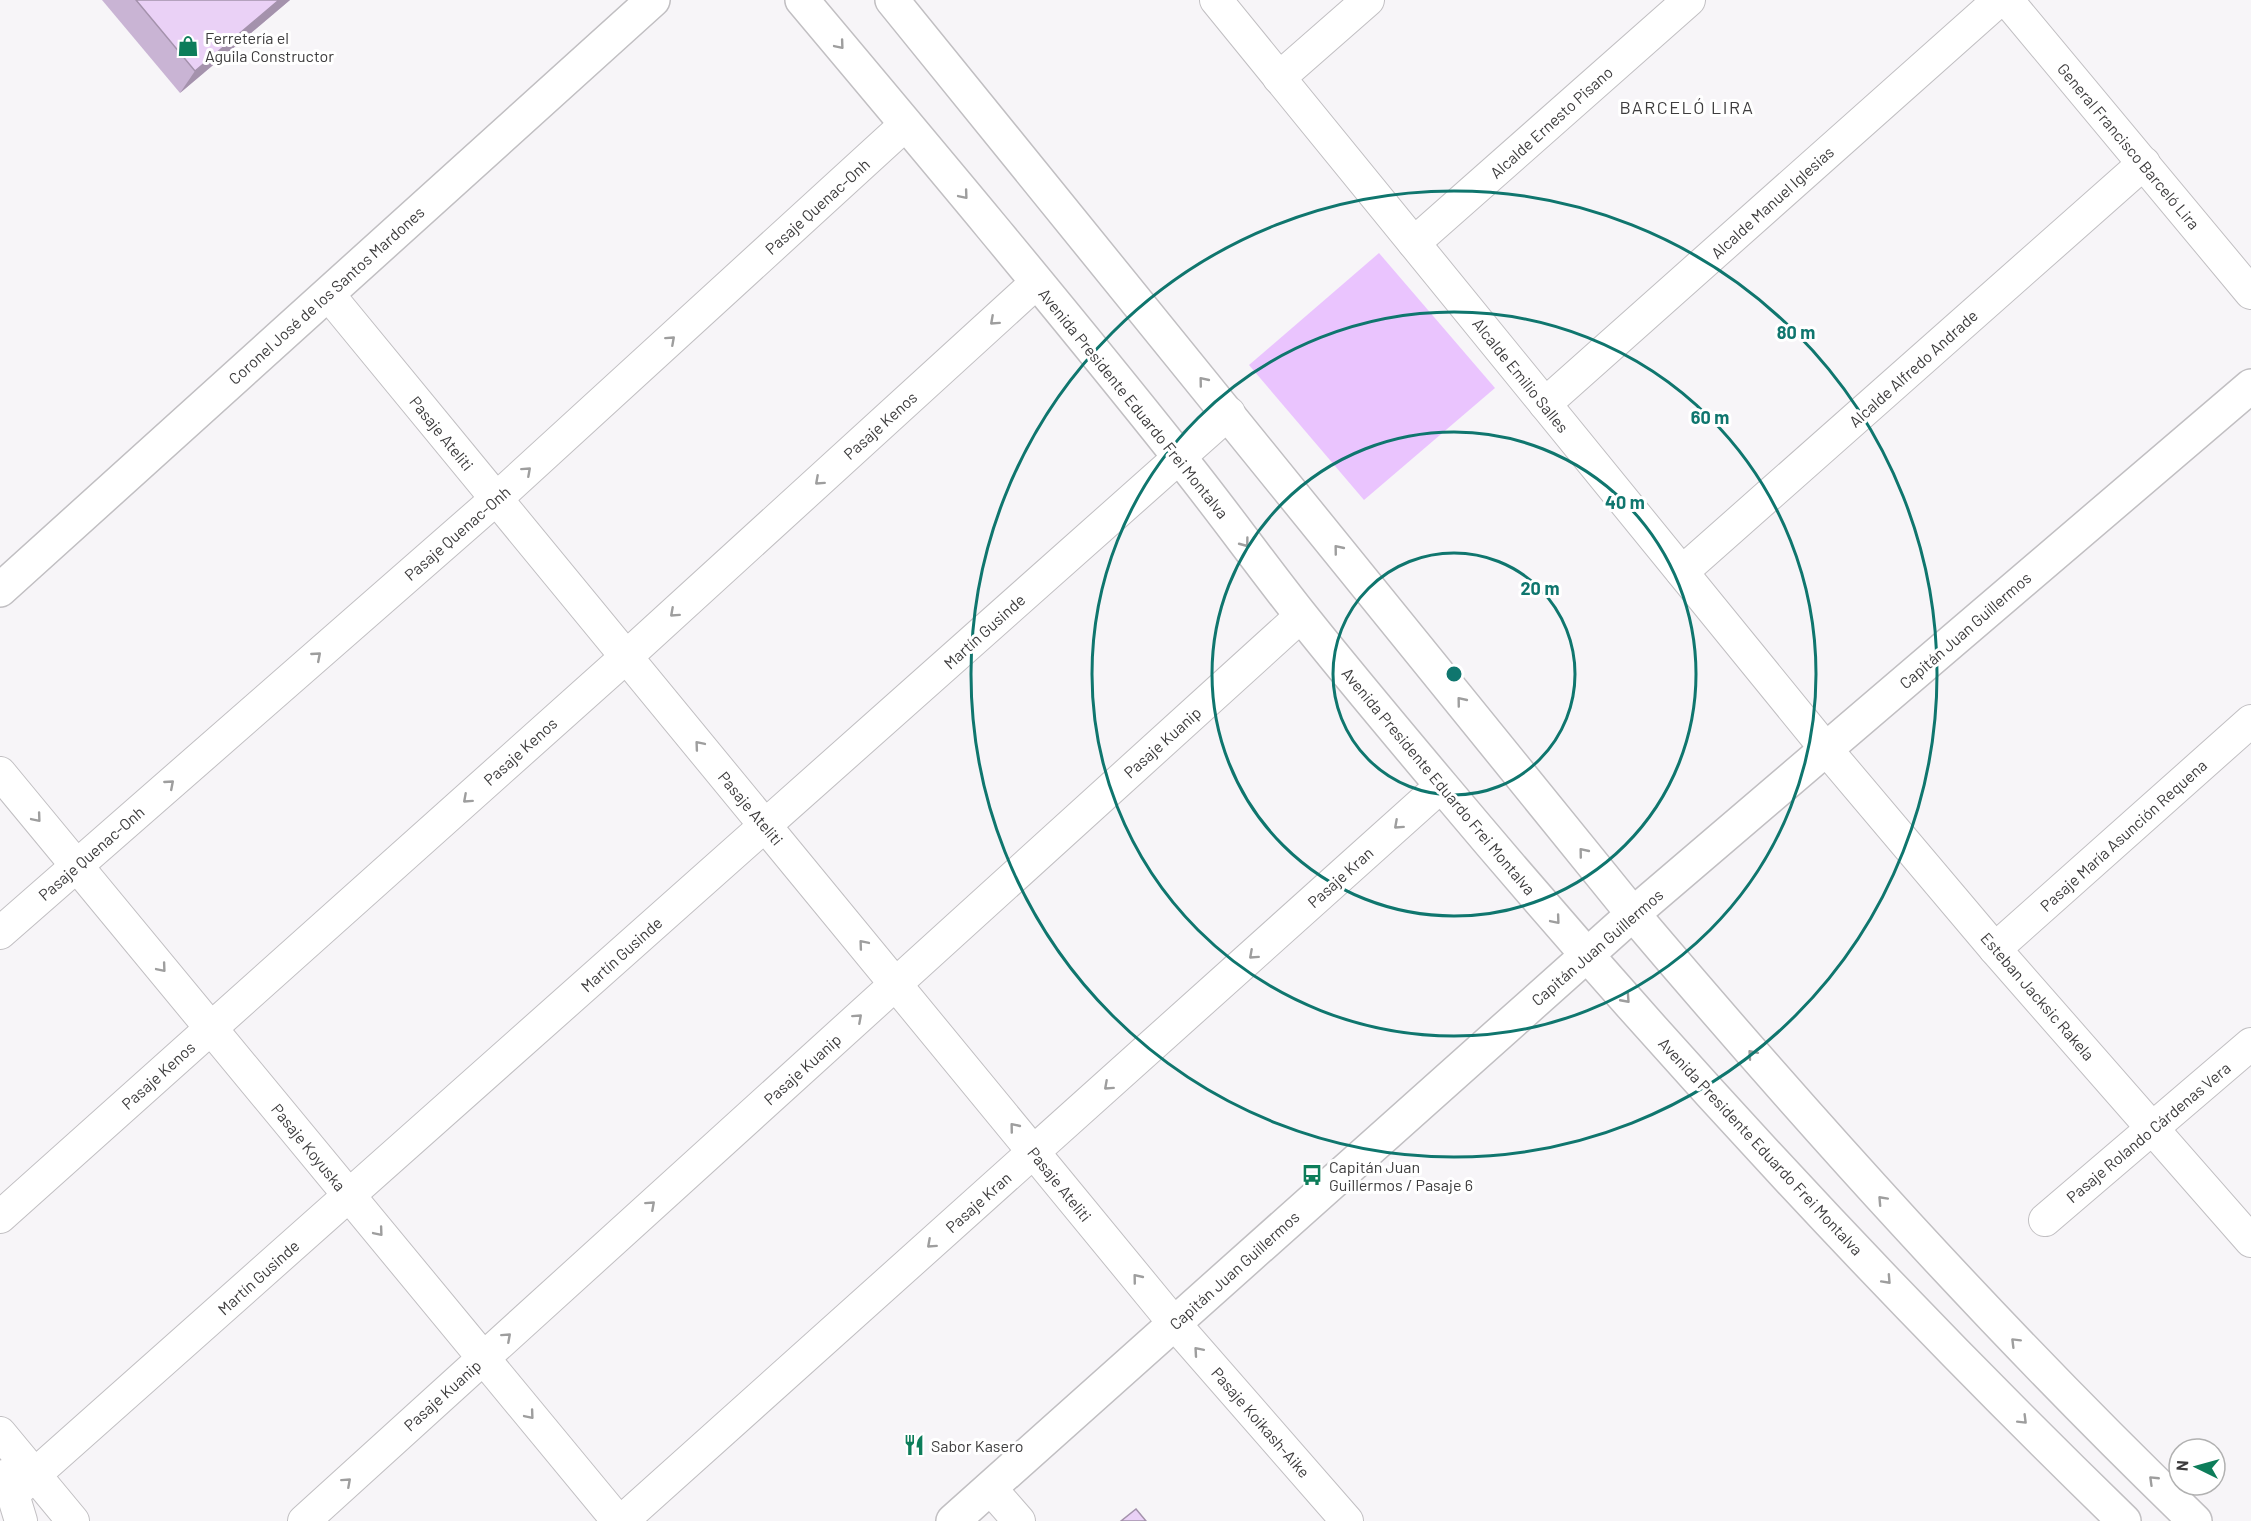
<svg xmlns="http://www.w3.org/2000/svg" width="2251" height="1521" font-family="Barlow,sans-serif">
<rect width="100%" height="100%" fill="#f7f5f8"/>
<polygon fill="#eac4fe" points="1379,253 1495,388 1364,500 1249,365"/>
<g fill="none" stroke-linecap="round" stroke-linejoin="round">
<defs>
<g id="minor">
<polyline points="1216,0 1826,749 1995,949 2251,1241"/>
<polyline points="2007,0 2251,293"/>
<polyline points="1279,78 1368,0"/>
<polyline points="1414,243 1689,0"/>
<polyline points="328,294 1174,1323 1347,1521"/>
<polyline points="1545,404 1999,0"/>
<polyline points="1682,572 2144,163"/>
<polyline points="0,773 618,1521"/>
<polyline points="0,933 496,499 906,124"/>
<polyline points="1995,949 2251,721"/>
<polyline points="0,1217 626,657 1037,282"/>
<polyline points="2045,1220 2251,1044"/>
<polyline points="0,1433 73,1521"/>
<polyline points="7,1475 21,1521"/>
<polyline points="990,1488 1019,1521"/>
<polyline points="13,1494 1229,413"/>
<polyline points="304,1521 1301,616"/>
<polyline points="622,1521 1441,786"/>
</g>
<g id="tertiary">
<polyline points="0,590 653,0"/>
<polyline points="953,1521 1633,914 2251,386"/>
</g>
<g id="secondary">
<path d="M802 0C928 150 1054 300 1176 453 1219 506 1258 561 1300 614 1346 672 1394 729 1442 786 1657 1042 1884 1288 2124 1521"/>
<path d="M892 0 1633 914C1812 1125 1996 1329 2195 1521"/>
</g>
</defs>
<use href="#minor" stroke="#c1bfc2" stroke-width="34"/>
<use href="#tertiary" stroke="#c1bfc2" stroke-width="36"/>
<use href="#secondary" stroke="#c1bfc2" stroke-width="36"/>
<use href="#minor" stroke="#fff" stroke-width="32"/>
<use href="#tertiary" stroke="#fff" stroke-width="33"/>
<use href="#secondary" stroke="#fff" stroke-width="33"/>
</g>
<polygon fill="#c9b4d4" points="102,0 290,0 180,93"/>
<polygon fill="#a492ac" points="279,0 290,0 180,93 195,71"/>
<g fill="#ead1f6" stroke="#a492ac" stroke-width="1.5">
<polygon points="136,0 279,0 195,71"/>
<polygon points="1136,1509 1146,1521 1121,1521"/>
</g>
<defs><path id="oneway-chevron" d="M-2-3.5L2.5 0L-2 3.5" fill="none" stroke-width="1.6" stroke-linecap="round" stroke-linejoin="round" transform="scale(1.5)"/></defs>
<g stroke="#9e9e9e">
<use href="#oneway-chevron" transform="translate(840 45) rotate(50)"/>
<use href="#oneway-chevron" transform="translate(964 195) rotate(50)"/>
<use href="#oneway-chevron" transform="translate(994 321) rotate(138)"/>
<use href="#oneway-chevron" transform="translate(671 340) rotate(-42)"/>
<use href="#oneway-chevron" transform="translate(1203 381) rotate(-129)"/>
<use href="#oneway-chevron" transform="translate(527 471) rotate(-42)"/>
<use href="#oneway-chevron" transform="translate(819 481) rotate(138)"/>
<use href="#oneway-chevron" transform="translate(1245 543) rotate(53)"/>
<use href="#oneway-chevron" transform="translate(1338 549) rotate(-129)"/>
<use href="#oneway-chevron" transform="translate(674 613) rotate(138)"/>
<use href="#oneway-chevron" transform="translate(317 656) rotate(-41)"/>
<use href="#oneway-chevron" transform="translate(1461 701) rotate(-129)"/>
<use href="#oneway-chevron" transform="translate(699 745) rotate(-130)"/>
<use href="#oneway-chevron" transform="translate(170 784) rotate(-41)"/>
<use href="#oneway-chevron" transform="translate(467 799) rotate(138)"/>
<use href="#oneway-chevron" transform="translate(37 818) rotate(50)"/>
<use href="#oneway-chevron" transform="translate(1398 825) rotate(138)"/>
<use href="#oneway-chevron" transform="translate(1583 852) rotate(-129)"/>
<use href="#oneway-chevron" transform="translate(1556 920) rotate(50)"/>
<use href="#oneway-chevron" transform="translate(863 944) rotate(-130)"/>
<use href="#oneway-chevron" transform="translate(1253 955) rotate(138)"/>
<use href="#oneway-chevron" transform="translate(162 968) rotate(50)"/>
<use href="#oneway-chevron" transform="translate(1626 999) rotate(48)"/>
<use href="#oneway-chevron" transform="translate(858 1018) rotate(-42)"/>
<use href="#oneway-chevron" transform="translate(1752 1054) rotate(-131)"/>
<use href="#oneway-chevron" transform="translate(1108 1086) rotate(138)"/>
<use href="#oneway-chevron" transform="translate(1014 1127) rotate(-129)"/>
<use href="#oneway-chevron" transform="translate(1882 1200) rotate(-133)"/>
<use href="#oneway-chevron" transform="translate(651 1205) rotate(-42)"/>
<use href="#oneway-chevron" transform="translate(379 1232) rotate(50)"/>
<use href="#oneway-chevron" transform="translate(931 1244) rotate(138)"/>
<use href="#oneway-chevron" transform="translate(1137 1278) rotate(-129)"/>
<use href="#oneway-chevron" transform="translate(1887 1280) rotate(47)"/>
<use href="#oneway-chevron" transform="translate(507 1337) rotate(-42)"/>
<use href="#oneway-chevron" transform="translate(2015 1342) rotate(-135)"/>
<use href="#oneway-chevron" transform="translate(1198 1351) rotate(-131)"/>
<use href="#oneway-chevron" transform="translate(530 1415) rotate(50)"/>
<use href="#oneway-chevron" transform="translate(2023 1420) rotate(45)"/>
<use href="#oneway-chevron" transform="translate(2153 1480) rotate(-136)"/>
<use href="#oneway-chevron" transform="translate(347 1482) rotate(-42)"/>
</g>
<g fill="none" stroke="#0f766e" stroke-width="3">
<circle cx="1454" cy="674" r="121"/>
<circle cx="1454" cy="674" r="242"/>
<circle cx="1454" cy="674" r="362"/>
<circle cx="1454" cy="674" r="483"/>
</g>
<defs>
<symbol id="shop-bare" viewBox="-9 -9 18 18"><path d="M-5-2.5h2.3a2.7 3.5 0 0 1 5.4 0H5L5.5 6h-11ZM-1.5-2.5h3a1.5 2.3 0 0 0-3 0Z" fill="#0d7d5a" stroke="#fff" stroke-width="2.5" paint-order="stroke"/></symbol>
<symbol id="bus-bare" viewBox="-9 -9 18 18"><path d="M-5-6H5V4H4V6H2V4H-2V6H-4V4H-5ZM-3.5-4V0h7V-4ZM-3.5 1.2v1.5H-2V1.2ZM2 1.2v1.5H3.5V1.2Z" fill="#0d7d5a" stroke="#fff" stroke-width="2.5" paint-order="stroke"/></symbol>
<symbol id="restaurant-bare" viewBox="-9 -9 18 18"><path d="M-5-6h1v4h1v-4h1v4h1v-4h1v5L-1.5 .5V6h-2V.5L-5-1ZM5-6V6H3V1.5H1.5Q1.5-4 5-6Z" fill="#0d7d5a" stroke="#fff" stroke-width="2.5" paint-order="stroke"/></symbol>
</defs>
<g fill-rule="evenodd">
<use href="#shop-bare" x="173" y="31" width="30" height="30"/>
<use href="#bus-bare" x="1297" y="1160" width="30" height="30"/>
<use href="#restaurant-bare" x="899" y="1430" width="30" height="30"/>
</g>
<g text-anchor="middle" dominant-baseline="central" stroke-width="6" stroke-linejoin="round" paint-order="stroke">
<g font-size="16" fill="#3d3c3d" stroke="#fff" text-anchor="start">
<text x="205" y="37">Ferretería el<tspan x="205" dy="18">Aguila Constructor</tspan></text>
<text x="1329" y="1166">Capitán Juan<tspan x="1329" dy="18">Guillermos / Pasaje 6</tspan></text>
<text x="931" y="1445">Sabor Kasero</text>
</g>
<g font-size="16" fill="#3d3c3d" stroke="#fff">
<text transform="translate(1551 122) rotate(-42)">Alcalde Ernesto Pisano</text>
<text transform="translate(2129 146) rotate(50)">General Francisco Barceló Lira</text>
<text transform="translate(1772 202) rotate(-42)">Alcalde Manuel Iglesias</text>
<text transform="translate(817 206) rotate(-42)">Pasaje Quenac-Onh</text>
<text transform="translate(326 295) rotate(-42)">Coronel José de los Santos Mardones</text>
<text transform="translate(1913 368) rotate(-42)">Alcalde Alfredo Andrade</text>
<text transform="translate(1521 375) rotate(51)">Alcalde Emilio Salles</text>
<text transform="translate(1134 403) rotate(51)">Avenida Presidente Eduardo Frei Montalva</text>
<text transform="translate(880 425) rotate(-42)">Pasaje Kenos</text>
<text transform="translate(442 433) rotate(51)">Pasaje Ateliti</text>
<text transform="translate(457 533) rotate(-41)">Pasaje Quenac-Onh</text>
<text transform="translate(1965 630) rotate(-41)">Capitán Juan Guillermos</text>
<text transform="translate(984 631) rotate(-42)">Martín Gusinde</text>
<text transform="translate(1162 742) rotate(-42)">Pasaje Kuanip</text>
<text transform="translate(520 751) rotate(-42)">Pasaje Kenos</text>
<text transform="translate(1439 781) rotate(50)">Avenida Presidente Eduardo Frei Montalva</text>
<text transform="translate(751 808) rotate(50)">Pasaje Ateliti</text>
<text transform="translate(2123 835) rotate(-42)">Pasaje María Asunción Requena</text>
<text transform="translate(91 853) rotate(-41)">Pasaje Quenac-Onh</text>
<text transform="translate(1340 877) rotate(-42)">Pasaje Kran</text>
<text transform="translate(1597 947) rotate(-41)">Capitán Juan Guillermos</text>
<text transform="translate(621 954) rotate(-42)">Martín Gusinde</text>
<text transform="translate(2038 996) rotate(49)">Esteban Jacksic Rakela</text>
<text transform="translate(802 1069) rotate(-42)">Pasaje Kuanip</text>
<text transform="translate(158 1075) rotate(-42)">Pasaje Kenos</text>
<text transform="translate(2148 1132) rotate(-40)">Pasaje Rolando Cárdenas Vera</text>
<text transform="translate(1761 1146) rotate(47)">Avenida Presidente Eduardo Frei Montalva</text>
<text transform="translate(309 1147) rotate(51)">Pasaje Koyuska</text>
<text transform="translate(1060 1184) rotate(51)">Pasaje Ateliti</text>
<text transform="translate(978 1202) rotate(-42)">Pasaje Kran</text>
<text transform="translate(1234 1270) rotate(-42)">Capitán Juan Guillermos</text>
<text transform="translate(258 1277) rotate(-42)">Martín Gusinde</text>
<text transform="translate(442 1395) rotate(-42)">Pasaje Kuanip</text>
<text transform="translate(1261 1422) rotate(49)">Pasaje Koikash-Aike</text>
</g>
<g font-size="18" letter-spacing="1.5" fill="#3d3c3d" stroke="#fff">
<text x="1687" y="107">BARCELÓ LIRA</text>
</g>
</g>
<circle cx="1454" cy="674" r="9" fill="#0f766e" stroke="#fff" stroke-width="3"/>
<g font-size="18" text-anchor="middle" font-weight="bold" fill="#0f766e" stroke="#fff" stroke-width="6" stroke-linejoin="round" paint-order="stroke">
<text x="1796" y="339">80 m</text>
<text x="1710" y="424">60 m</text>
<text x="1625" y="509">40 m</text>
<text x="1540" y="595">20 m</text>
</g>
<g transform="translate(2197 1467) rotate(275)"><circle r="28" fill="#ffffff" stroke="#b1b1b1" stroke-width="1.5"/>
<path d="M0-4.5L10 22L0 15L-10 22Z" fill="#0d7d5a"/>
<text y="-9" font-size="16" font-weight="bold" text-anchor="middle" fill="#3d3c3d">N</text>
</g>
</svg>
